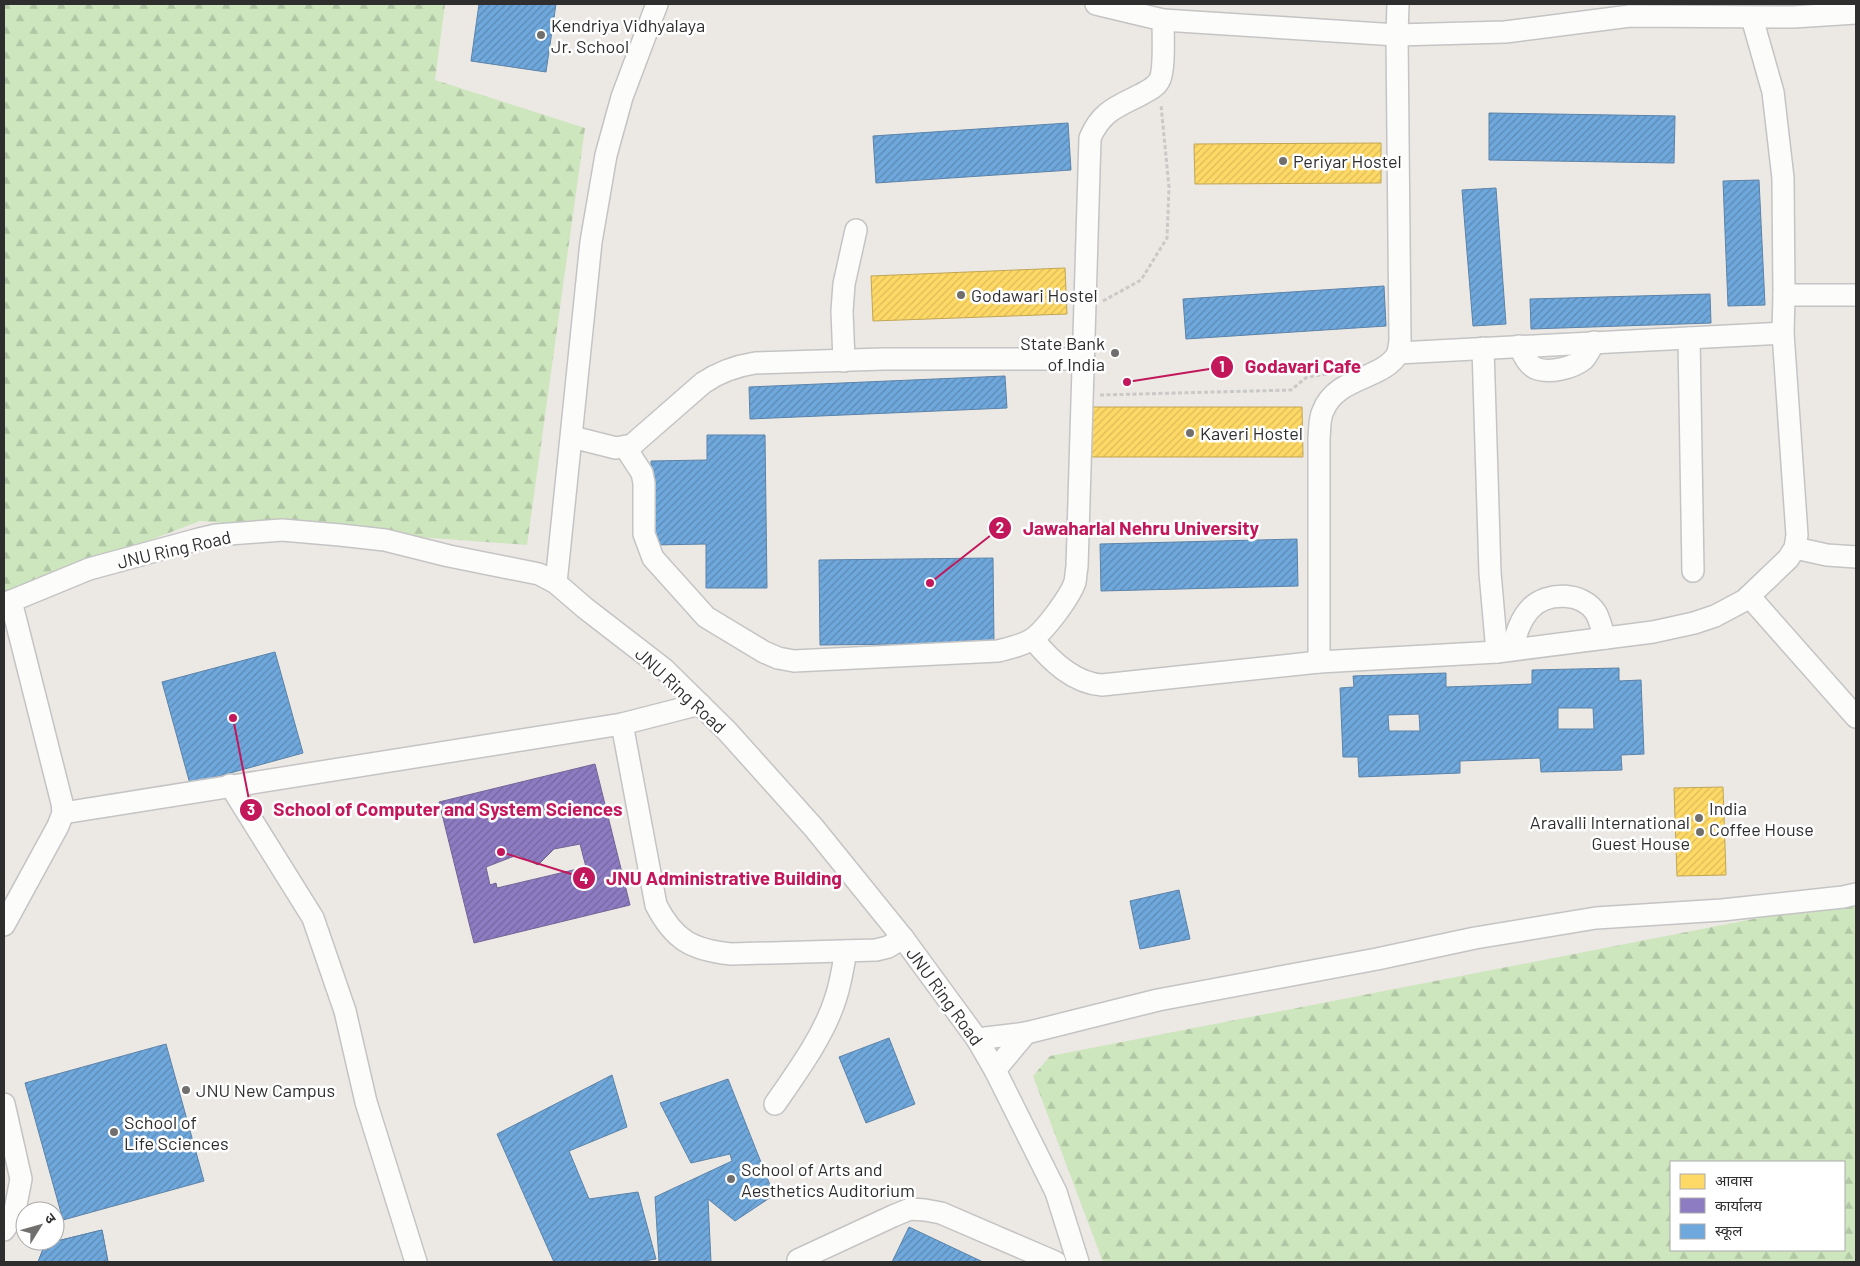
<svg xmlns="http://www.w3.org/2000/svg" width="1860" height="1266" font-family="Barlow,'Noto Sans Devanagari',sans-serif">
<defs>
<pattern id="forest-firs" width="22" height="20" patternUnits="userSpaceOnUse" patternTransform="scale(1.25)"><rect width="22" height="20" fill="#cee6be"/><path d="M5 1l3.5 6h-7zM16 11l3.5 6h-7z" fill="#b1c6a4"/></pattern>
<pattern id="homes-hatch" width="6" height="6" patternUnits="userSpaceOnUse" patternTransform="scale(1.25)"><rect width="6" height="6" fill="#ffd966"/><path d="M-1 1l2-2M0 6l6-6M5 7l2-2" fill="none" stroke="#dbbb59"/></pattern>
<pattern id="offices-hatch" width="6" height="6" patternUnits="userSpaceOnUse" patternTransform="scale(1.25)"><rect width="6" height="6" fill="#8e7cc3"/><path d="M-1 1l2-2M0 6l6-6M5 7l2-2" fill="none" stroke="#74669f"/></pattern>
<pattern id="schools-hatch" width="6" height="6" patternUnits="userSpaceOnUse" patternTransform="scale(1.25)"><rect width="6" height="6" fill="#6fa8dc"/><path d="M-1 1l2-2M0 6l6-6M5 7l2-2" fill="none" stroke="#5c89b3"/></pattern>
</defs>
<rect width="100%" height="100%" fill="#ece8e4"/>
<g fill="url(#forest-firs)" fill-rule="evenodd">
<polygon points="4,4 445,4 435,80 585,128 527,545 200,521 4,596"/>
<path d="M1856 899V1262H1103L1033 1076 1050 1056ZM1671 1162H1844V1250H1671Z"/>
</g>
<g fill="url(#homes-hatch)" stroke="#c0a655">
<polygon points="1381,143 1381,183 1195,184 1194,144"/>
<polygon points="1065,268 1067,314 873,321 871,276"/>
<polygon points="1090,407 1302,407 1303,457 1090,457"/>
<polygon points="1723,787 1726,875 1677,876 1674,788"/>
</g>
<path fill="url(#offices-hatch)" stroke="#716596" fill-rule="evenodd" d="M595 764 630 905 474 943 439 802ZM580 844 586 867 497 888 496 883 490 885 486 867 517 855 538 865 554 849Z"/>
<g fill="url(#schools-hatch)" stroke="#5c83a8" fill-rule="evenodd">
<polygon points="479,4 556,4 546,72 471,61"/>
<polygon points="1489,113 1675,116 1674,163 1489,160"/>
<polygon points="1068,123 1071,170 876,183 873,136"/>
<polygon points="1759,180 1765,305 1728,306 1723,181"/>
<polygon points="1496,188 1506,324 1473,326 1462,190"/>
<polygon points="1384,286 1386,326 1186,339 1183,299"/>
<polygon points="1710,294 1711,323 1531,329 1530,299"/>
<polygon points="1005,376 1007,408 750,419 749,387"/>
<polygon points="707,435 765,435 767,588 706,588 706,544 652,545 651,461 707,460"/>
<polygon points="1297,539 1298,586 1101,591 1100,544"/>
<polygon points="993,558 994,643 820,645 819,560"/>
<polygon points="275,652 303,753 190,784 162,682"/>
<path d="M1619 668V681L1641 680 1644 754 1621 755 1622 770 1541 772 1540 758 1460 761V773L1359 777 1358 757H1343L1340 688 1354 687 1353 676 1446 673V687L1532 684V670ZM1558 708H1593L1594 729H1558ZM1419 714 1420 731H1389L1388 715Z"/>
<polygon points="1179,890 1190,939 1140,949 1130,901"/>
<polygon points="889,1038 915,1104 866,1123 839,1057"/>
<polygon points="166,1044 204,1181 63,1220 25,1083"/>
<polygon points="612,1075 627,1127 569,1151 589,1199 638,1192 656,1259 638,1262 554,1262 497,1134"/>
<polygon points="728,1079 774,1195 735,1221 708,1199 711,1262 659,1262 655,1197 732,1161 730,1154 691,1163 660,1103"/>
<polygon points="909,1227 983,1262 892,1262"/>
<polygon points="102,1230 108,1262 38,1262 45,1244"/>
<polygon points="102,1230 108,1262 38,1262 45,1244"/>
</g>
<g fill="none" stroke-linecap="round" stroke-linejoin="round">
<defs>
<g id="minor">
<polyline points="1096,4 1163,20 1397,35 1505,32 1630,16 1793,17 1856,13"/>
<polyline points="1784,295 1856,295"/>
<polyline points="1689,338 1693,571"/>
<path d="M1519 346C1523 353 1527 364 1535 368 1549 374 1573 368 1584 359 1588 354 1591 348 1594 342"/>
<polyline points="1483,348 1490,573 1497,652"/>
<polyline points="1398,353 1783,333"/>
<polyline points="844,361 842,311 844,284 856,230"/>
<path d="M572 437 616 448 632 445 703 383C719 372 736 366 755 363L884 359H1084"/>
<path d="M625 447 642 473 644 483V534L653 558 706 617 764 652 778 658 794 661 998 651C1010 648 1020 646 1031 640 1044 632 1070 597 1075 582 1076 577 1076 571 1077 567L1090 138C1101 112 1116 107 1140 95 1147 91 1155 88 1159 81 1165 72 1163 33 1163 20"/>
<polyline points="1795,548 1827,555 1856,557"/>
<polyline points="556,583 591,242 606,155 622,97 657,4"/>
<polyline points="1749,596 1856,717"/>
<polyline points="4,604 89,569 199,539 216,535 282,530 340,535 385,540 449,556 539,574 556,583 585,608 664,669 727,731 814,828 903,938 977,1039 995,1070 1056,1192 1078,1262"/>
<path d="M1033 639C1050 660 1073 683 1102 685L1319 662 1497 652 1653 632 1694 623 1715 616 1745 600 1788 559 1795 548 1797 535 1783 333 1784 295 1783 178 1773 92 1752 18"/>
<path d="M1512 649C1516 635 1520 619 1531 608 1548 591 1583 592 1596 613 1600 620 1602 631 1605 638"/>
<path d="M1319 662V438C1320 429 1319 419 1323 411 1336 378 1377 380 1395 358 1399 353 1399 347 1400 340L1397 35 1398 4"/>
<path d="M622 724 656 905C674 940 692 950 731 954L876 950 888 947 903 938"/>
<polyline points="230,785 313,918 345,1011 366,1102 416,1262"/>
<polyline points="63,813 622,724 700,704"/>
<polyline points="4,925 58,826 63,813 62,803 11,601"/>
<polyline points="977,1039 1026,1033"/>
<polyline points="995,1070 1026,1033 1158,1000 1377,959 1475,938 1596,918 1722,910 1843,897 1856,894"/>
<polyline points="4,1104 21,1179 14,1215 4,1230"/>
<path d="M775 1104C797 1072 825 1034 836 997 841 982 843 966 846 951"/>
<polyline points="798,1260 893,1216 910,1209 925,1210 941,1213 1055,1262"/>
</g>
</defs>
<use href="#minor" stroke="#c5c4c5" stroke-width="24"/>
<g stroke="#c9c9c8" stroke-width="3" stroke-dasharray="4 2.5" stroke-linecap="butt">
<polyline points="1103,301 1141,280 1167,238 1169,187 1161,105"/>
<polyline points="1100,395 1291,390 1307,377 1327,374"/>
</g>
<use href="#minor" stroke="#fcfcfb" stroke-width="21"/>
</g>
<g fill="#706f6e" stroke="#fff" stroke-width="2">
<circle cx="541" cy="35" r="5"/>
<circle cx="1283" cy="161" r="5"/>
<circle cx="961" cy="295" r="5"/>
<circle cx="1115" cy="353" r="5"/>
<circle cx="1190" cy="433" r="5"/>
<circle cx="1699" cy="818" r="5"/>
<circle cx="1700" cy="832" r="5"/>
<circle cx="186" cy="1090" r="5"/>
<circle cx="114" cy="1132" r="5"/>
<circle cx="731" cy="1179" r="5"/>
</g>
<g text-anchor="middle" dominant-baseline="central" stroke-width="5" stroke-linejoin="round" paint-order="stroke">
<g font-size="18" fill="#2e2e2e" stroke="#fff" text-anchor="start">
<text x="551" y="25">Kendriya Vidhyalaya<tspan x="551" dy="21">Jr. School</tspan></text>
<text x="1293" y="161">Periyar Hostel</text>
<text x="971" y="295">Godawari Hostel</text>
<text x="1105" y="343" text-anchor="end">State Bank<tspan x="1105" dy="21">of India</tspan></text>
<text x="1200" y="433">Kaveri Hostel</text>
<text x="1709" y="808">India<tspan x="1709" dy="21">Coffee House</tspan></text>
<text x="1690" y="822" text-anchor="end">Aravalli International<tspan x="1690" dy="21">Guest House</tspan></text>
<text x="196" y="1090">JNU New Campus</text>
<text x="124" y="1122">School of<tspan x="124" dy="21">Life Sciences</tspan></text>
<text x="741" y="1169">School of Arts and<tspan x="741" dy="21">Aesthetics Auditorium</tspan></text>
</g>
<g font-size="18" fill="#2e2e2e" stroke="#fff">
<text transform="translate(174 549) rotate(-13)">JNU Ring Road</text>
<text transform="translate(681 690) rotate(43)">JNU Ring Road</text>
<text transform="translate(945 996) rotate(54)">JNU Ring Road</text>
</g>
</g>
<path fill="none" stroke="#c2185b" stroke-width="2" d="M1127 382L1222 367M930 583L1000 528M233 718L251 810M501 852L584 878"/>
<g fill="#c2185b" stroke="#fff" stroke-width="2">
<circle cx="1127" cy="382" r="5"/>
<circle cx="930" cy="583" r="5"/>
<circle cx="233" cy="718" r="5"/>
<circle cx="501" cy="852" r="5"/>
<circle cx="1222" cy="367" r="12"/>
<circle cx="1000" cy="528" r="12"/>
<circle cx="251" cy="810" r="12"/>
<circle cx="584" cy="878" r="12"/>
</g>
<g font-size="15" text-anchor="middle" font-weight="bold" fill="#fff">
<text x="1222" y="372">1</text>
<text x="1000" y="533">2</text>
<text x="251" y="815">3</text>
<text x="584" y="884">4</text>
</g>
<g font-size="19" text-anchor="middle" font-weight="bold" fill="#c2185b" stroke="#fff" stroke-width="5" stroke-linejoin="round" paint-order="stroke">
<text x="1303" y="373">Godavari Cafe</text>
<text x="1141" y="535">Jawaharlal Nehru University</text>
<text x="448" y="816">School of Computer and System Sciences</text>
<text x="724" y="885">JNU Administrative Building</text>
</g>
<rect width="1860" height="1266" fill="none" stroke="#2e2e2e" stroke-width="10"/>
<rect x="1670" y="1161" width="175" height="90" fill="#ffffff" stroke="#ababab"/>
<rect x="1680" y="1174" width="25" height="15" fill="#ffd966" stroke="#ababab"/>
<text x="1715" y="1186" font-size="15" fill="#2e2e2e">आवास</text>
<rect x="1680" y="1198" width="25" height="15" fill="#8e7cc3" stroke="#ababab"/>
<text x="1715" y="1211" font-size="15" fill="#2e2e2e">कार्यालय</text>
<rect x="1680" y="1224" width="25" height="15" fill="#6fa8dc" stroke="#ababab"/>
<text x="1715" y="1236" font-size="15" fill="#2e2e2e">स्कूल</text>
<g transform="translate(40 1226) rotate(53)"><circle r="24" fill="#ffffff" stroke="#ababab"/>
<path d="M0-4L9 19L0 12L-9 19Z" fill="#706f6e"/>
<text y="-8" font-size="14" font-weight="bold" text-anchor="middle" fill="#2e2e2e">उ</text>
</g>
</svg>
